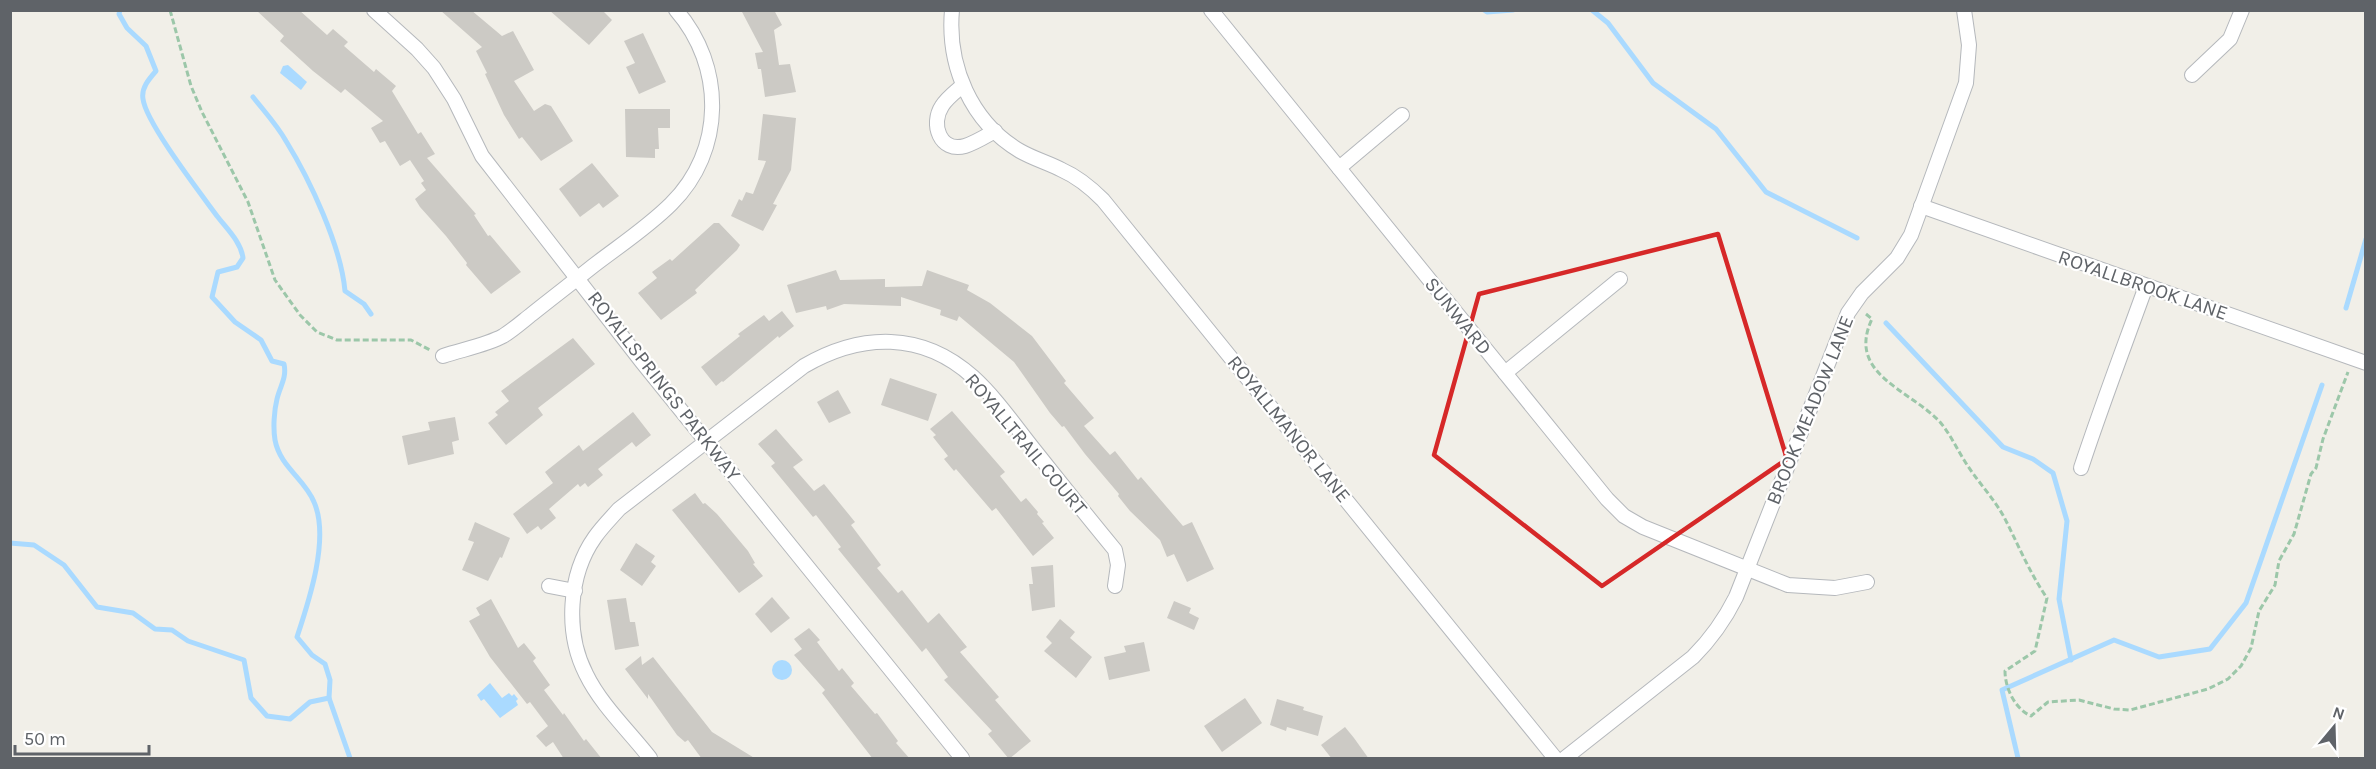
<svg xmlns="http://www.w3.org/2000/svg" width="2376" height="769" font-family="Karla,sans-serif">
<rect width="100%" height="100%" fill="#f1efe8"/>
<g fill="#aadaff">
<polygon points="288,65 307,82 301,90 280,73 283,66"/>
<circle cx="782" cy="670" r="10"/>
<polygon points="490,683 502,698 509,693 512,696 514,694 518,699 516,701 518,705 500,718 484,699 481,701 477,695"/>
</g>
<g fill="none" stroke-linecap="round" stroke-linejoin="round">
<g stroke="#aadaff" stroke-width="5">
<path d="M120 10 119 14 127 28 146 46 156 71C149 79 141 88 143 99 146 123 201 194 217 216 227 229 241 242 243 258L237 267 218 272 212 297 235 322 261 340 272 361 284 364C287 378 280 386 277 399 274 411 273 428 275 440 280 467 305 479 314 502 330 538 309 601 297 637L312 655 325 664 330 680 329 698 350 758"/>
<polyline points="1484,10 1487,12 1513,10"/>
<polyline points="1592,10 1608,23 1653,83 1716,129 1766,192 1857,238"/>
<path d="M253 97C264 111 277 125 286 141 310 180 341 246 345 291L364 304 371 314"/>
<polyline points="2346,308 2366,239"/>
<polyline points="1886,323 2003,447 2033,459 2053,473 2067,521 2059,599 2071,660"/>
<polyline points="10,543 34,545 64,565 97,607 133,613 155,629 172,630 188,641 244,660 251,698 267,716 290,719 310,702 329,698"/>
<polyline points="2018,758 2002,690 2114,640 2159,657 2210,649 2246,603 2322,385"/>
</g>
</g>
<g fill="#cccac5">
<polygon points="256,10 299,10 327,35 333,29 348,42 344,46 374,72 376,69 396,86 392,91 418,134 421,132 435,154 427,158 476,214 474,215 488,236 490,235 521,272 491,294 466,265 467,263 446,236 420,207 415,199 426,190 421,183 424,181 410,160 400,166 385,141 380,143 371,128 383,121 345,89 341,93 313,71 280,41 284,36"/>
<polygon points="440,10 471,10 502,36 513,31 534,70 514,81 534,111 545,104 551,106 573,141 541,161 522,137 519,139 504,115 485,74 487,73 476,51 482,47"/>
<polygon points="549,10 602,10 612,20 589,45"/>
<polygon points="741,10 774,10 782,25 774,30 779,65 790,64 796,92 765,97 761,69 758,69 755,53 763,52"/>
<polygon points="643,33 666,82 639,94 626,67 635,63 624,41"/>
<polygon points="625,109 670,109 670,128 658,128 659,149 655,149 655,158 626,157"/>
<polygon points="763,114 796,118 791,170 773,204 777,205 763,231 731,216 739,199 742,201 746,192 753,194 766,161 758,160"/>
<polygon points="592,163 619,196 603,208 599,203 580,217 559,189"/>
<polygon points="714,223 719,223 740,245 737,250 695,290 697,293 661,320 638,293 657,278 652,272 670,259 672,261"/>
<polygon points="836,270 840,280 885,279 885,287 922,286 927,270 969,285 967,290 990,303 1032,336 1066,381 1064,383 1094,418 1084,426 1110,455 1115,451 1138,480 1141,477 1183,526 1192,522 1214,569 1187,582 1174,554 1167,557 1160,540 1130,511 1118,496 1119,494 1085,454 1064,426 1062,427 1050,413 1014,362 959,316 957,321 940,315 941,310 901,297 901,306 844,304 827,310 826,306 796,313 787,285"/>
<polygon points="782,311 794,326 779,338 778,336 723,382 722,381 716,386 701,367 740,336 738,334 764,315 769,321"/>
<polygon points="573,338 595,364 538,408 543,415 506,445 488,423 498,415 495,412 509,401 501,391"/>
<polygon points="890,378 937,394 928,421 881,405"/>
<polygon points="838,390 851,413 829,423 817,402"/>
<polygon points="952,411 1005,472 1000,476 1021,502 1026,498 1038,512 1037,514 1044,522 1042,523 1054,538 1033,556 996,508 992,511 956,469 954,471 944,459 948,456 933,437 936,435 930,429"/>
<polygon points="633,412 651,435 636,447 632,442 598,469 603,475 588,487 585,483 580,487 578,484 549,509 556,518 541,530 538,526 527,534 513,514 553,483 545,472 579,445 583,451"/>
<polygon points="455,417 459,440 452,442 454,454 408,465 402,436 430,430 428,422"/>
<polygon points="776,429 803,460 793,467 814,491 824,484 855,522 851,525 881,565 877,568 898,593 902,590 928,623 939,613 967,647 960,652 999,697 995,700 1031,741 1009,759 988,734 992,731 944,680 948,677 926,648 922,652 838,549 841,547 816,515 813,517 771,466 775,463 758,444"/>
<polygon points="695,493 703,504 705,503 717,514 748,551 755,563 753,564 763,576 739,593 672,510"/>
<polygon points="475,522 510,538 502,558 500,557 488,581 462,570 474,542 468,540"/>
<polygon points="636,543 655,556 651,562 656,566 642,586 620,570"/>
<polygon points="1053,565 1055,607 1032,611 1029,584 1033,584 1031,567"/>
<polygon points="772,597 790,618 771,633 755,614"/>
<polygon points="626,598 630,622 635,622 639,646 615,650 607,600"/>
<polygon points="491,599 518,648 524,643 536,658 533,661 550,685 544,690 563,715 564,713 584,741 586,739 602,759 564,759 553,742 546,747 536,736 548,726 530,702 527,704 490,657 469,621 480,615 476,608"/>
<polygon points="1174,601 1191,608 1189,613 1199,618 1194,630 1167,618"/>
<polygon points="1060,619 1075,632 1070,638 1092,657 1076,678 1044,651 1052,643 1046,637"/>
<polygon points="809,628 820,640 817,642 839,671 842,668 854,683 851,686 875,714 877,713 898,741 896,743 910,759 873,759 822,693 825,690 794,655 802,649 794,639"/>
<polygon points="1144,642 1150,671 1109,680 1104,657 1126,652 1124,646"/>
<polygon points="641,656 642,665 653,657 712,732 756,759 702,759 688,740 685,742 677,735 648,694 648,699 625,669"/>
<polygon points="1245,698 1262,723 1222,752 1204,726"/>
<polygon points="1277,699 1304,707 1303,710 1323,716 1318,736 1287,727 1286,731 1270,725"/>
<polygon points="1345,727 1354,738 1369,759 1332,759 1321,745"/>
</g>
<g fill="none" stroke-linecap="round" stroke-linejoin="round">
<defs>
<g id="minor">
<polyline points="374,10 417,49 434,68 454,99 482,156 642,362 962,758"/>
<path d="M952 10C947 66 971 122 1020 151 1034 159 1049 163 1062 170 1078 177 1091 188 1103 200L1555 758"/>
<polyline points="1211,10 1607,499 1624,516 1643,527 1788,585 1835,588 1867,582"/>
<polyline points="2192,75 2230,39 2242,10"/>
<path d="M962 86C955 92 946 99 942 106 930 124 940 153 965 146 975 143 986 136 995 131"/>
<polyline points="1339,168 1402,115"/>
<polyline points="1921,206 2366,363"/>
<path d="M443 356C460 350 487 345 503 336 513 330 523 321 532 314 552 298 573 282 593 266 619 246 648 227 671 204 725 151 725 66 676 10"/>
<polyline points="1505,373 1620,279"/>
<path d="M2081 468C2101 407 2124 347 2146 286"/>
<polyline points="549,586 575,591"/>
<path d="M650 758C629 731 601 705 586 674 565 633 568 575 595 537 602 527 611 518 619 509L804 366C861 333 922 331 973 377 995 397 1013 423 1032 447 1059 481 1087 516 1115 550L1118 565 1115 586"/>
<path d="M1565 758 1693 657C1712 638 1724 621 1736 597L1848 313 1862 293 1897 258 1911 235 1966 83 1969 45 1964 10"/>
</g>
</defs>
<use href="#minor" stroke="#b5b8bc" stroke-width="16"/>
<g stroke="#9cc7a9" stroke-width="3" stroke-dasharray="6 3" stroke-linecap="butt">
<polyline points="170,10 191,86 202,112 248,202 275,280 300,315 317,332 337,340 411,340 430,350"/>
<path d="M1866 314 1872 319C1846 374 1909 389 1940 422 1950 434 1956 447 1964 460 1976 480 1993 497 2004 517 2018 544 2029 572 2047 598L2035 651 2005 671C2005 688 2015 709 2031 716L2048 702 2079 700 2114 709 2130 710 2208 689 2228 679 2241 666 2251 648 2259 611 2275 585 2279 561 2294 534 2311 474 2316 468 2323 439 2348 372"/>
</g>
<use href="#minor" stroke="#fff" stroke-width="14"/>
</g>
<path fill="none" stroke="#d62828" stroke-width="4.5" stroke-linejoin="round" d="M1718 234 1787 459 1602 586 1434 455 1479 294Z"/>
<g text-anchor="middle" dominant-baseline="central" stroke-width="4.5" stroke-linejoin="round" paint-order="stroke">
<g font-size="20" fill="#5f6368" stroke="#fff">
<text transform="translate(2143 285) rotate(19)">ROYALLBROOK LANE</text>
<text transform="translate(1458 316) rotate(51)">SUNWARD</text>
<text transform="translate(664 386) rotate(52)">ROYALLSPRINGS PARKWAY</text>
<text transform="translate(1810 410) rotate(-68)">BROOK MEADOW LANE</text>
<text transform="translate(1289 429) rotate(51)">ROYALLMANOR LANE</text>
<text transform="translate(1026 444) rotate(50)">ROYALLTRAIL COURT</text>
</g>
</g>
<rect width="2376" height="769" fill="none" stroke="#5f6368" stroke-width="24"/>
<g transform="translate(2334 727) rotate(19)" stroke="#ffffff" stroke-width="4.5" paint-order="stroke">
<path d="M0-4.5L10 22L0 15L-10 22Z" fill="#5f6368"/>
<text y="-9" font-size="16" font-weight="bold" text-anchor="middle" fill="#5f6368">N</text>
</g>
<path d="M15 745v9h134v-9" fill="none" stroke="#5f6368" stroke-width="3"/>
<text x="24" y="745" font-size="18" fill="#5f6368" stroke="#ffffff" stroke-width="4.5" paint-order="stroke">50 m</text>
</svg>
